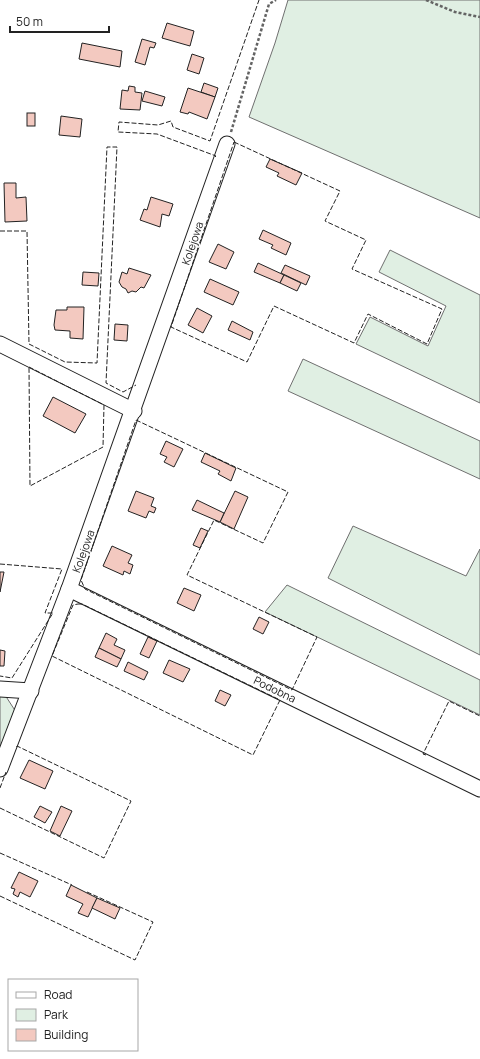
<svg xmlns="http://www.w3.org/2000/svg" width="480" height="1059" font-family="Manrope,sans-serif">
<rect width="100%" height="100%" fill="#fff"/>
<g fill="#e0efe3" stroke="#6f6f6f">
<polygon points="288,0 480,0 480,218 249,117 275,43"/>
<polygon points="390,250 480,295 480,403 356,344 370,317 428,346 446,306 379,272"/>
<polygon points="303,359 480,441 480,479 288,391"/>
<polygon points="353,526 466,576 480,549 480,655 328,578"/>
<polygon points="287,585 480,680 480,715 265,612"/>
<polygon points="0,694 5,695 16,712 0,751"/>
</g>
<g fill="#f3c9c0" stroke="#222">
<polygon points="167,23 194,31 190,46 162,38"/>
<polygon points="142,39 156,43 154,48 150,47 145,65 135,62"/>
<polygon points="82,43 122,51 120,67 79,59"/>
<polygon points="192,54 204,58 199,74 187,70"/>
<polygon points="204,83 218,88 215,97 201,92"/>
<polygon points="129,86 135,87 135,92 142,93 140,110 120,109 122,90 128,91"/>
<polygon points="188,88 215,97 207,119 189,112 188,114 180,112"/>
<polygon points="145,91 165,97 162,106 142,101"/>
<rect x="27" y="113" width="8" height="13"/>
<polygon points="61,116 82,119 80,137 59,135"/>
<polygon points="270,159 302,173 296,185 277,176 279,173 266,167"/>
<polygon points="4,183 16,183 16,198 26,197 27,221 5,222"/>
<polygon points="151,197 173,204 169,216 162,214 160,227 140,220 144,209 147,210"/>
<polygon points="263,230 291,243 286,255 271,248 273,245 259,239"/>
<polygon points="218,244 234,252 226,269 209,262"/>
<polygon points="258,263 284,275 280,283 254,272"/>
<polygon points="285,265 310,276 306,285 281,273"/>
<polygon points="129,268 151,275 144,288 141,287 136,292 132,291 128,293 126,289 122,287 119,282 122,272 127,274"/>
<polygon points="83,272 99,273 98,286 82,285"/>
<polygon points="284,275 301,283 297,291 280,283"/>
<polygon points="210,279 239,292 233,305 204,292"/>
<polygon points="67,307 84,307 83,339 70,338 70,331 55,330 54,325 56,310 67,310"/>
<polygon points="197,308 212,316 203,333 188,325"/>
<polygon points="232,321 253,332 250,340 228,330"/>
<polygon points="115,324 128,325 127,341 114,340"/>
<polygon points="53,397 86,414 75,433 43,416"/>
<polygon points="166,441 183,449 174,467 164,462 167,457 160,454"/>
<polygon points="205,453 236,468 231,481 218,474 220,471 201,462"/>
<polygon points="136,491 154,498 151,506 156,508 154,513 149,511 146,518 128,511"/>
<polygon points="235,491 248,497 234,529 220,522"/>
<polygon points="197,500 224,513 220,522 192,510"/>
<polygon points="201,528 208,531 200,548 193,545"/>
<polygon points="112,546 132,555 128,563 133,565 130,574 124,571 123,575 103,566"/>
<polygon points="0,572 4,572 0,592"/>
<polygon points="184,588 201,595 194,611 177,603"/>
<polygon points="259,617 269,622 263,634 253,629"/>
<polygon points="106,633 117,639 114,645 125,650 121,659 99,648"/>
<polygon points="148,637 157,641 149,658 140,654"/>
<polygon points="99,648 121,659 117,667 95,657"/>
<polygon points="0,650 5,651 4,666 0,666"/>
<polygon points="169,660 190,669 183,682 163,673"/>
<polygon points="128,662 148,672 144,680 124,671"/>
<polygon points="220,690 231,695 225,706 215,701"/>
<polygon points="29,760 53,771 45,789 20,778"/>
<polygon points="40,806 52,812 45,823 34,817"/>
<polygon points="61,806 72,811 60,836 50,831"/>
<polygon points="19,872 38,881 30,897 20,892 18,897 13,894 15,889 11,888"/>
<polygon points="71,885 97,898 88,917 78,913 83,904 66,896"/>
<polygon points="97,898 120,908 115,919 92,908"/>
</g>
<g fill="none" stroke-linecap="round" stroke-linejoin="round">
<defs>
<g id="minor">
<polyline points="0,344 134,411"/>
<polyline points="69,589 480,789"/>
<polyline points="0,689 31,691"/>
<polyline points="0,769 69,589 227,144"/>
</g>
</defs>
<use href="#minor" stroke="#222" stroke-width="17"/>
<g stroke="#646464" stroke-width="2.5" stroke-dasharray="3 2" stroke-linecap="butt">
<polyline points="426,0 455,12 480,17"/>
<polyline points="231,132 269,4 276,0"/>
</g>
<use href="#minor" stroke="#fff" stroke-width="15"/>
<g stroke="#222" stroke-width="1" stroke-dasharray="5 2" stroke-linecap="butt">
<polygon points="234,142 340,191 325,221 366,240 352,269 442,309 427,344 368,314 354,343 274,306 247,362 171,327"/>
<polyline points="215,157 216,156 157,134 118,132 119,122 158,125 171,121 173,127 210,141 259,0"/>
<polyline points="0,231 27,231 29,344 65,362 97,363 107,147 117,147 106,383 123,392 136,385"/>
<polygon points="29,367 104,405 103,447 30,486"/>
<polygon points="136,420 288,492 263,543 214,520 187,575 317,637 292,690 85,589 81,580"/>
<polyline points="0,564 62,569 45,613 53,613 12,678 0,676"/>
<polygon points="78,604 82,604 280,700 253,755 52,656 73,605"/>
<polyline points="426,755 423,754 449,701 480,716"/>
<polyline points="0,788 6,772"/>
<polyline points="0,808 104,858 131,801 17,746 16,748"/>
<polyline points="0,853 72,885"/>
<polyline points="0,896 135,960 153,922 87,892"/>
</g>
</g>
<g text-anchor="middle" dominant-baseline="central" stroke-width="3" stroke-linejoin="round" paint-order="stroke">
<g font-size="11" fill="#222" stroke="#fff">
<text transform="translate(192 243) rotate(-71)">Kolejowa</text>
<text transform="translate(83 551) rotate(-70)">Kolejowa</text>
<text transform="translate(275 689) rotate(26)">Podobna</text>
</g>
</g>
<rect x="8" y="979" width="130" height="72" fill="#ffffff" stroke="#a7a7a7"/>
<rect x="16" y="992" width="20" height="6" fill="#ffffff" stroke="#a7a7a7"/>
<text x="44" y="999" font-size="12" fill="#222222">Road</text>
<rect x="16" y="1009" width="20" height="12" fill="#e0efe3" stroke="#a7a7a7"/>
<text x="44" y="1019" font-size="12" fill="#222222">Park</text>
<rect x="16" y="1029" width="20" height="12" fill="#f3c9c0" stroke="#a7a7a7"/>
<text x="44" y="1039" font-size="12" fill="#222222">Building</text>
<path d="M10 26v6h99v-6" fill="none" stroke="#222222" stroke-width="2"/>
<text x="16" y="26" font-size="12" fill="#222222" stroke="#ffffff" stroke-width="3" paint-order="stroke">50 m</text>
</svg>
